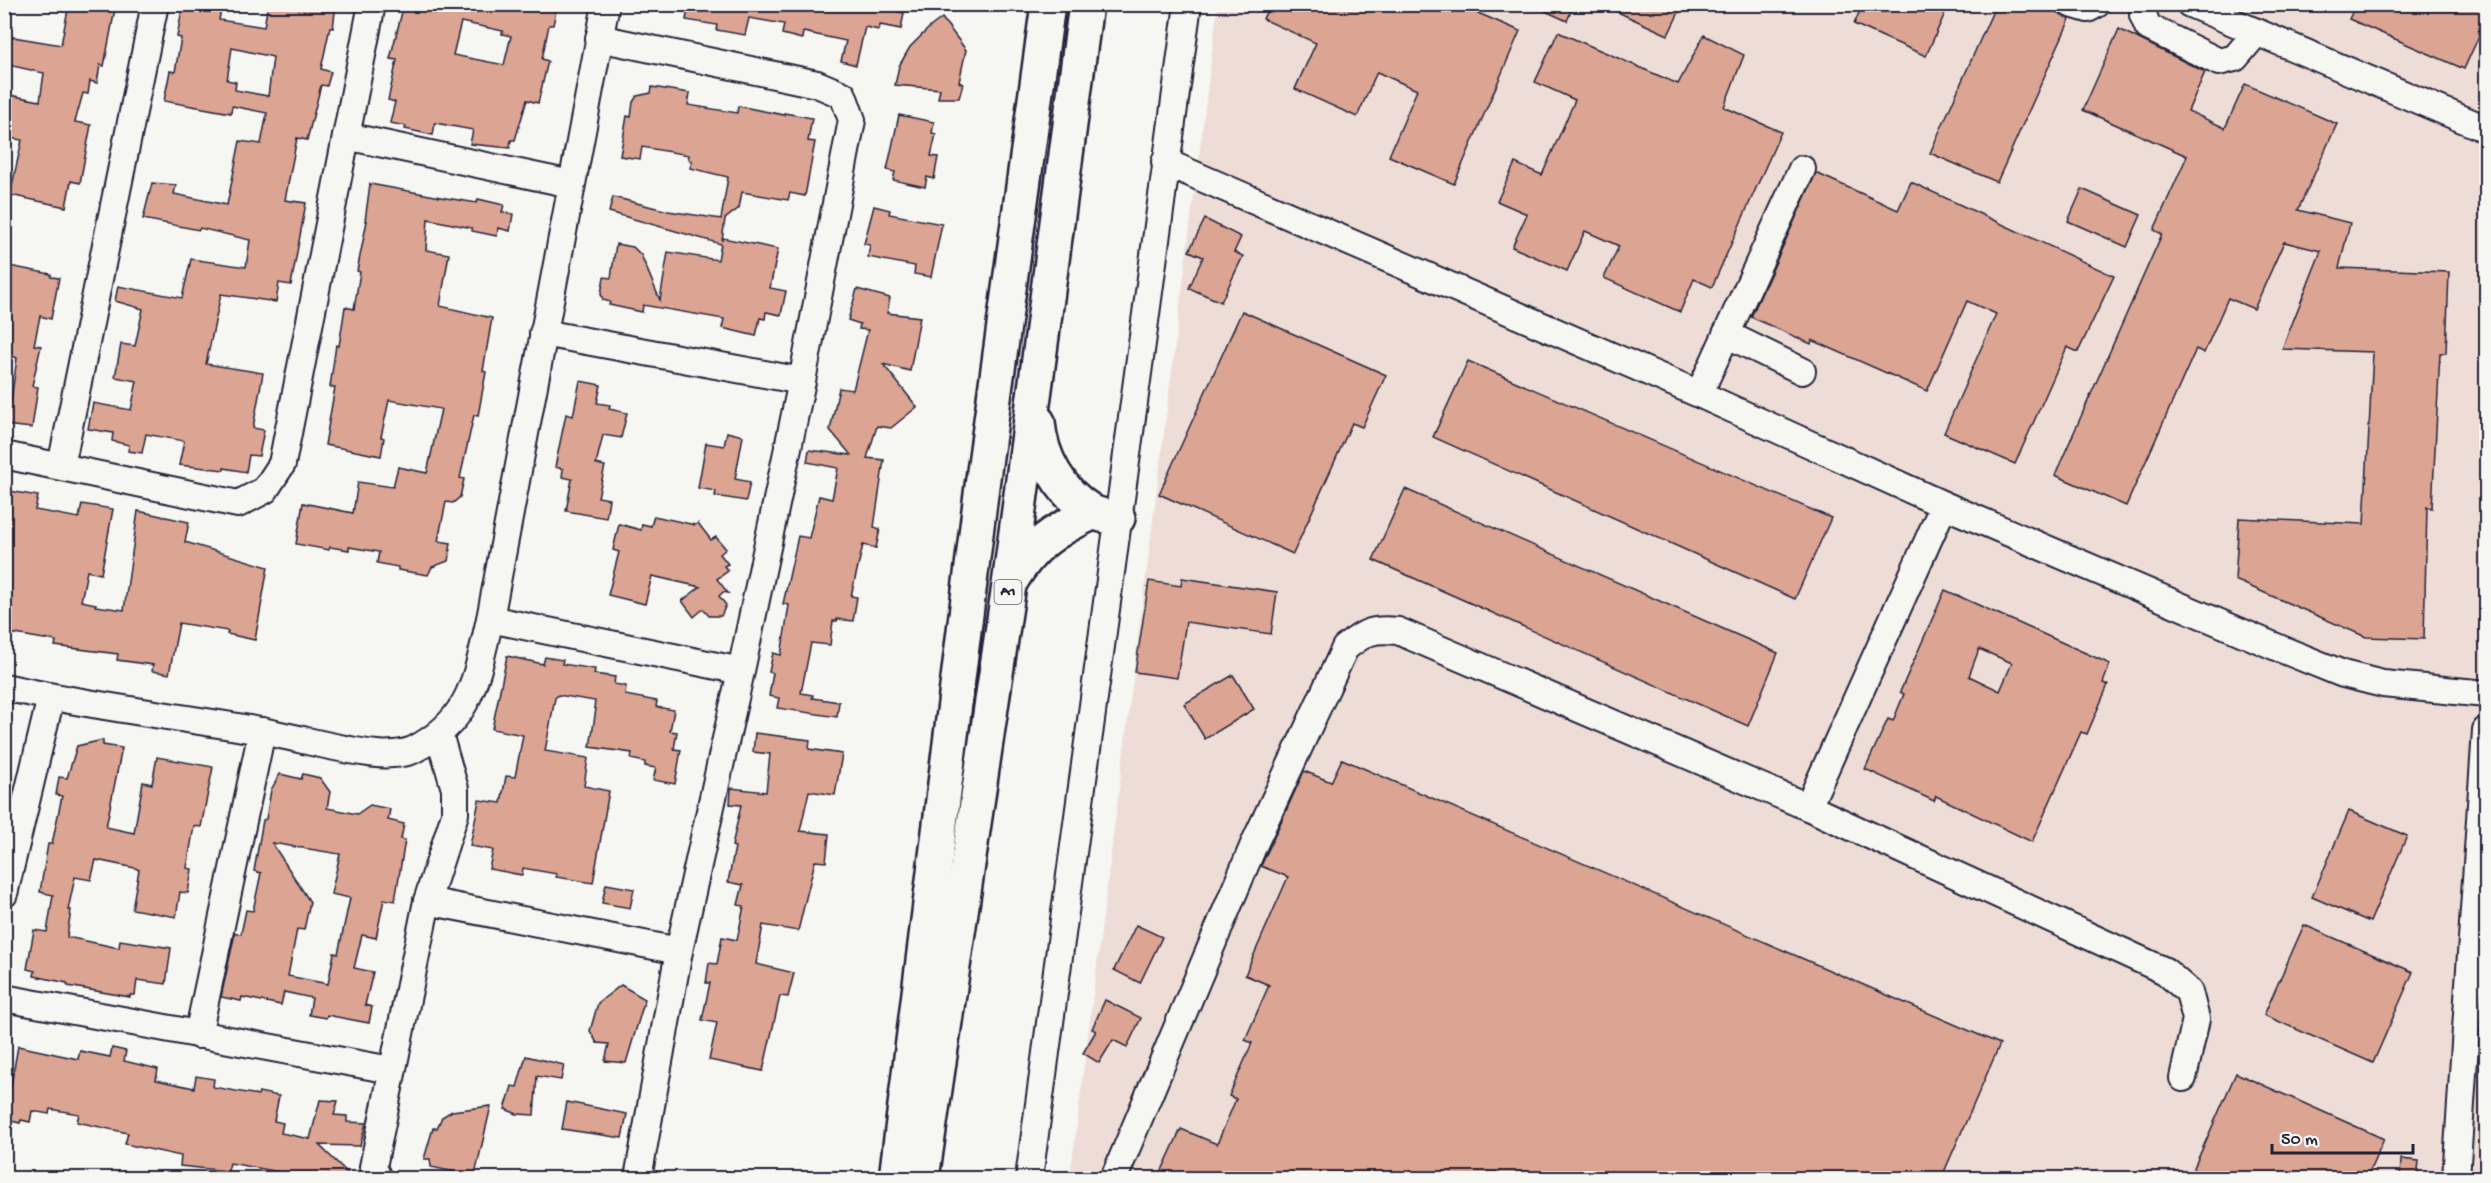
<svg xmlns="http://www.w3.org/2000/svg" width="2491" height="1183" font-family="'Gochi Hand',sans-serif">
<rect width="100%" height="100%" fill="#f6f6f2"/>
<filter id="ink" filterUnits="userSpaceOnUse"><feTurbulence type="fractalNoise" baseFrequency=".0167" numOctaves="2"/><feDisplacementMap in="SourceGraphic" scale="12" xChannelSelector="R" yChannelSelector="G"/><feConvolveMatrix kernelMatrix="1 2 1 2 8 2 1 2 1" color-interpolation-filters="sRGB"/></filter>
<g filter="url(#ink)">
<polygon fill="#eeddd6" points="1218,5 2486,5 2486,1178 1070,1178"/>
<g fill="#dba493" stroke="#22223b" stroke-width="1.5" fill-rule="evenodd">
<polygon points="69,4 116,4 104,66 100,65 97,83 90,81 88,94 83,93 75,122 91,125 80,183 71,181 66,207 10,195 22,140 4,137 4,94 40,101 44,73 4,64 4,41 7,41 7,36 61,45"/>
<path d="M183 4H222L219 20 264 27 268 4H336L333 28 330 27 321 69 331 72 327 86 321 85 307 140 297 138 285 200 306 203 291 285 279 283 276 302 221 294 206 364 263 373 253 428 264 430 259 456 249 455 246 472 224 468V470L179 465 184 441 146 434 142 453 128 451 129 445 112 441 113 433 88 429 93 403 131 410 137 381 115 377 121 344 135 346 143 309 115 301 118 286 182 298 191 259 246 267 250 240 200 228 199 230 143 219 152 183 176 185 174 194 227 205 240 141 261 144 267 113 232 106 231 113 164 101 170 71 175 72 181 38 177 37ZM232 48 273 57 268 96 235 90 236 82 227 80Z"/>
<path d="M404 4H548L557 6 553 25H549L542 59 548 61 538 103 527 100 515 140H511L510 148 470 144 473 130 435 123 433 135 405 129 406 126 390 123 395 102 388 100 397 60 390 59ZM461 22 503 31 502 34 511 36 504 65 453 55Z"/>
<polygon points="689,4 888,4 887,9 904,13 901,29 880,25 879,30 865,27 856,65 841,61 846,41 803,32 802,39 782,34 784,24 749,18 745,35 716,30 717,25 686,20"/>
<polygon points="1270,4 1457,4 1520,31 1454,184 1389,156 1417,90 1377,72 1357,117 1295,89 1316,43 1263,19"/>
<polygon points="1530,4 1574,4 1567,21"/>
<polygon points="1600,4 1683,4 1668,35"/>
<polygon points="1863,4 1949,4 1926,56 1854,24"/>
<polygon points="1996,4 2042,4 2070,19 1997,182 1930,153"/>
<polygon points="2356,4 2476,4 2487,9 2487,18 2464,69 2349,19"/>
<polygon points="942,18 966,50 959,82 963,84 959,98 938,98 940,89 895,85 899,66 910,47 930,27"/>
<polygon points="2119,29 2205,72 2188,111 2225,128 2245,84 2337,124 2298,210 2350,223 2339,268 2449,272 2446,353 2440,353 2432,508 2427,507 2424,639 2366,637 2235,580 2239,518 2364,524 2373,352 2282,349 2321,251 2284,242 2254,309 2228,298 2204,353 2196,349 2126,506 2055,475 2162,234 2154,230 2187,156 2083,110"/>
<polygon points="1558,32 1678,84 1704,35 1744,55 1724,107 1781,132 1712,287 1694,279 1680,312 1604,278 1619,246 1585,231 1567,271 1512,247 1527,214 1497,201 1515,163 1542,175 1575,100 1535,82"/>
<polygon points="652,87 690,93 688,105 737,113 738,106 784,115 784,113 812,118 808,141 815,142 805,196 790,193 788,200 742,192 739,208 725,219 722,241 723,238 778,249 770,288 786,291 781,315 766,312 765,319 760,318 756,336 722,328 724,319 643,305 642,312 609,305 610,302 603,300 601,294 604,277 611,278 616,244 633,247 641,255 660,300 668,252 718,260 721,244 609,212 613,197 668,211 721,219 728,177 690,168 692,161 688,159 689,155 642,147 640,159 620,156 627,116 631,117 633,102 637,96 651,93"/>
<polygon points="899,115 934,122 932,133 936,134 931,156 938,157 934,179 927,177 925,187 893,180 895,172 887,170"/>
<polygon points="1816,173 1898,210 1911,182 2114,276 2078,352 2067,347 2015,464 1944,433 1996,314 1967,301 1927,391 1812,340 1811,344 1751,317"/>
<polygon points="370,184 446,198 477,203 478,199 504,205 502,212 513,214 510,231 498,228 497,236 472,231 472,228 428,219 426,250 449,254 440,306 492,318 483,371 486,372 478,416 474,415 460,478 464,479 460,497 453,503 446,502 438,541 451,543 448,561 432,567 428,575 398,570 398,567 377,563 379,552 349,547 349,550 330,547 329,550 296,544 303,503 353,513 358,482 393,487 398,467 427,473 441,409 389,400 381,437 384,438 381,456 325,445 335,387 330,387 336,345 339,346 345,307 354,309 360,272 357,271 367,221 365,221"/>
<polygon points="2082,189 2141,215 2127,247 2068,221"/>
<polygon points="874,206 890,210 889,214 942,224 931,277 914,274 915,266 868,257 870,245 864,244"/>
<polygon points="1205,219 1241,237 1234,252 1243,256 1221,302 1189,288 1203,257 1189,251"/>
<polygon points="4,265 51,274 51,277 59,278 51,319 40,316 34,345 41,346 32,386 38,387 32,428 4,425 4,400 11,401 17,358 4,353"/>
<polygon points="857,289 890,298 887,313 920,317 910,371 883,364 917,407 891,428 877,426 867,458 884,460 874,527 880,529 876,548 863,545 851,596 857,597 853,621 837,619 837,621 833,621 830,645 811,643 801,693 813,695 812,698 839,702 837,717 777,708 779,698 769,696 773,673 769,672 773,653 781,655 789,605 783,604 798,536 809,538 819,496 832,499 838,468 807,462 809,450 851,455 830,430 839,388 853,390 868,330 859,329 860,324 848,320"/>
<polygon points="1242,311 1386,375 1362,427 1352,423 1293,554 1159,494"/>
<polygon points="1468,361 1831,518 1795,599 1433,437"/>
<polygon points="580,381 601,385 597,403 610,405 609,409 627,413 621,438 603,435 596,464 605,466 598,497 609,499 606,518 566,511 572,479 562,477 563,469 555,467 566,414 573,416"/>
<polygon points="727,432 743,436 735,479 750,482 746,501 715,496 716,491 698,488 706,443 724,446"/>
<polygon points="1405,489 1778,653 1748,726 1373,560"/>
<polygon points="4,490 38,496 35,510 79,518 82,504 113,509 101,574 87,571 81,601 96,604 95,606 124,610 138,511 189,522 185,542 268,567 255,640 227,634 228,631 179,623 169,674 152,671 153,665 117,660 118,654 55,646 56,641 4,632"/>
<polygon points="654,516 695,525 698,523 711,540 716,537 726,549 720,554 728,564 724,566 728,571 717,579 728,593 723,592 719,596 726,605 721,616 709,616 703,609 694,617 682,601 700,587 652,576 645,604 608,595 619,552 613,550 619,524 641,530 642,524 651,526"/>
<polygon points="1182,578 1277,592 1271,634 1186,622 1177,678 1135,672 1149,581 1181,586"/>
<path d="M1945 590 2110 664 2103 683 2108 685 2087 734 2081 732 2032 842 1936 796 1934 801 1865 769 1888 719 1893 721 1904 694 1900 692ZM1979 649 2012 663 2000 691 1969 676Z"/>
<polygon points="507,656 543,664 545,657 563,660 562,664 595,669 594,674 615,677 614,684 626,686 625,695 657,701 656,707 674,710 670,731 677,732 674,749 681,750 675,784 653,780 656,768 645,766 645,762 631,759 632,753 590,747 596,709 594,708 595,701 558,695 555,698 545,751 588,758 584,786 609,791 593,883 556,877 557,874 523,868 522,875 489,869 493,850 470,846 479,800 501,803 506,776 515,777 523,735 492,729"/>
<polygon points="1233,675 1254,709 1205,739 1184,704"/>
<polygon points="755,733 810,740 809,749 842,754 835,795 809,791 800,831 829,834 826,862 815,861 798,931 763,925 756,964 794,973 788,997 780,996 763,1071 709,1060 717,1023 702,1020 710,983 706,983 709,963 717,964 722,937 737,940 744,906 738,905 743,885 728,882 735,847 732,846 741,805 730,804 731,788 766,792 770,754 753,752"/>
<polygon points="103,740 103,745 122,748 106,827 134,833 143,782 152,784 157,757 213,767 201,827 194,826 187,868 192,869 188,893 180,892 176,917 132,909 139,870 135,868 96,860 91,880 75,877 68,910 71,910 67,937 119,948 120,940 171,948 166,984 137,980 135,995 130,995 130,997 68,986 67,983 34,976 35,971 27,969 34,930 47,932 53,895 40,892 48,844 52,844 62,796 56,795 59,777 67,778 77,746"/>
<polygon points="1342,759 2000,1044 1941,1179 1158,1179 1181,1129 1217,1144 1236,1099 1229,1096 1252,1043 1245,1040 1269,985 1245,975 1288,877 1261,866 1304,771 1331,782"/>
<path d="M280 774 301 779 303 774 320 778 330 792 327 808 357 814 370 805 390 809 388 820 404 824 401 839 405 840 395 901 384 899 376 938 362 935 354 968 373 972 365 1005 372 1007 369 1023 327 1015 326 1018 309 1015 312 998 284 992 281 1005 242 997 241 1001 221 997 235 933 241 934 246 910 253 911 261 873 254 871 263 820 266 819 271 790ZM272 843 340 854 331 894 350 898 338 954 334 953 328 984 288 976 297 929 304 930 310 902Z"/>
<polygon points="2349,811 2407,836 2370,922 2312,897"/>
<polygon points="606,884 634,889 630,908 602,903"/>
<polygon points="1136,925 1162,937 1140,983 1114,970"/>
<polygon points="2304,925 2413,972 2373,1063 2264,1015"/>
<polygon points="621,985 645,999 626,1063 605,1061 609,1044 597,1043 590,1031 598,1003"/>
<polygon points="1105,1000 1141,1018 1127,1047 1113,1040 1099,1063 1083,1053 1096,1031 1092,1029"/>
<polygon points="18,1046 78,1059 80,1051 110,1057 112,1048 126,1051 124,1061 158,1069 156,1080 194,1088 196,1076 214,1079 213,1087 258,1095 259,1092 279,1096 274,1121 283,1123 281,1133 310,1139 320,1100 338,1101 334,1115 347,1116 347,1122 366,1123 360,1146 319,1145 354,1179 292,1179 296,1175 230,1163 228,1171 180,1166 181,1156 125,1144 128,1133 77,1122 79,1114 50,1109 49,1114 32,1111 30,1122 21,1120 20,1123 7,1120 8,1117 4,1116 4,1101 8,1102"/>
<polygon points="526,1056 564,1065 561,1080 537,1076 534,1115 517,1114 505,1109 512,1086 517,1087"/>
<polygon points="2236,1073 2384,1139 2366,1179 2212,1179 2193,1170"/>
<polygon points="567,1102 627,1114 622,1138 562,1129"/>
<polygon points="491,1106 474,1179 455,1177 455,1172 431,1167 430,1159 424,1159 433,1128 437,1128 442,1117 452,1111"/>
<polygon points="2401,1159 2419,1161 2417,1179 2400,1179"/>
</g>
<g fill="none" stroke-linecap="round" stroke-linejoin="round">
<defs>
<g id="minor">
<polyline points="2071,4 2088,9 2097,4"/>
<polyline points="2145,4 2143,15 2148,27 2219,62 2235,58 2257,32"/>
<polyline points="2190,4 2486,129"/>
<polyline points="599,38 817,84 843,95 852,120 802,381 741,671 679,951 638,1178"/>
<polyline points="346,136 571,184"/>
<polyline points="1165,162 1699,394 1944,505 2281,649 2343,674 2383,684 2486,694"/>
<polyline points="543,333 802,381"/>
<polyline points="1726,334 1802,371"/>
<polyline points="1699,394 1802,169"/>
<polyline points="4,455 238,504 265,490 282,464 372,4"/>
<polyline points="61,466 155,4"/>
<polyline points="1944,505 1808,807 2165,971 2189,992 2196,1019 2183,1078"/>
<polyline points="490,619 741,671"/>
<path d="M4 687C89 706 175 716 261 731 299 738 338 750 377 754 386 755 404 754 413 750 472 720 476 678 490 619L606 4"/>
<polyline points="4,894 51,697"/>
<polyline points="427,901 679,951"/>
<polyline points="4,998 391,1070"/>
<polyline points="198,1035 262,731"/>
<polyline points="378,1178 373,1167 427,901 455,814 455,789 439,734"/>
<polyline points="1029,1178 1188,4"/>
<path d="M1114 1178 1255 842 1345 648C1365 632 1372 628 1398 631L1808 807"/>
<polyline points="2456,1178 2486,730"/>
</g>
<g id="highway">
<path d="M1038 422C1041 458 1060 492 1091 511 1098 516 1110 516 1118 518"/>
<path d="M1011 581C1032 545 1055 530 1092 513"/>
<polyline points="896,1178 982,486 1048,4"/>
<polyline points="922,1178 1009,585 1086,4"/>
</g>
</defs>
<use href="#minor" stroke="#22223b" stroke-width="30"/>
<use href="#highway" stroke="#22223b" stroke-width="38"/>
<use href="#minor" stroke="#f6f6f2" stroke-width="26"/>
<use href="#highway" stroke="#f6f6f2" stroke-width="33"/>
</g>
</g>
<g text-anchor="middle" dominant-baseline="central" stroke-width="6" stroke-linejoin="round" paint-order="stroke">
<rect fill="#f6f6f2" stroke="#626272" stroke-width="1.5" x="994.5" y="580" width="27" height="24" rx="4.5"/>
<g font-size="15" font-weight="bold" fill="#22223b">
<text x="1008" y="592">A1</text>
</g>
</g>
<rect width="2491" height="1183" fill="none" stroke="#f6f6f2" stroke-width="24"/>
<rect x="12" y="12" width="2467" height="1159" fill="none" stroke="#22223b" stroke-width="2" filter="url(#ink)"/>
<path d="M2272 1144v9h141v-9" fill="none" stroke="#22223b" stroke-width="3"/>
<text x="2281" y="1144" font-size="18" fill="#22223b" stroke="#f6f6f2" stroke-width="4.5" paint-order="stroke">50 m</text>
</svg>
